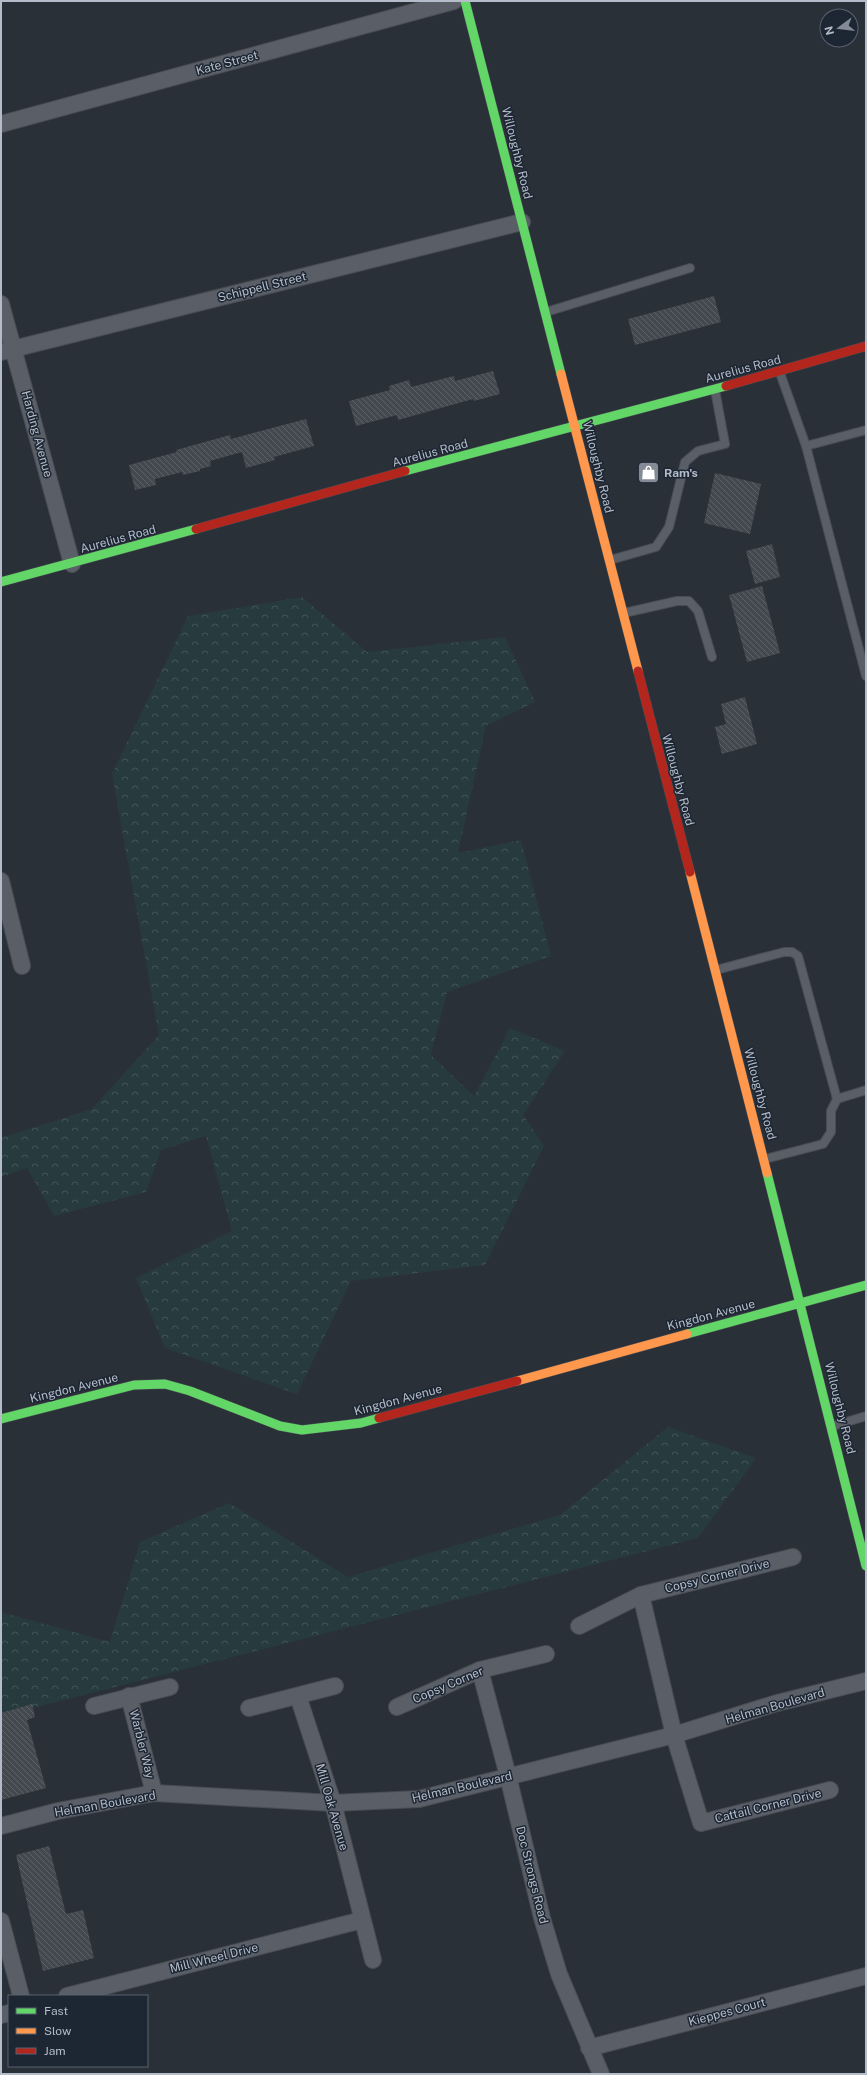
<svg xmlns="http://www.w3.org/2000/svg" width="867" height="2075" font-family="'Public Sans',sans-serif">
<defs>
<pattern id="forest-crowns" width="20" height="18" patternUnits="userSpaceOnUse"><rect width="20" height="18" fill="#273a3e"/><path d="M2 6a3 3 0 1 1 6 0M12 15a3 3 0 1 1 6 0" fill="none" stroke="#445559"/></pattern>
<pattern id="building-back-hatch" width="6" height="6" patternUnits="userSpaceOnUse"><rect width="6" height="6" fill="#444950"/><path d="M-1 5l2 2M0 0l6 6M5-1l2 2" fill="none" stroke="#5d6168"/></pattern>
</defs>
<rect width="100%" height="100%" fill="#2a3038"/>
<g fill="url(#forest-crowns)">
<polygon points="302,597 367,652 505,637 535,702 486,726 458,853 521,840 551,956 447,992 431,1055 474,1096 510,1028 565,1051 523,1115 544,1146 485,1265 351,1281 297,1394 165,1348 136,1278 232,1231 206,1136 161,1150 146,1192 54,1216 27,1168 1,1177 1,1138 92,1109 159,1035 112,774 188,616"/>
<polygon points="668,1427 756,1458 698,1538 1,1716 1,1612 110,1642 140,1542 229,1503 348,1577 560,1515"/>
</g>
<g fill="url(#building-back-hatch)">
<polygon points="714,296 721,322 635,345 628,319"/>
<polygon points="493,371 500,394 474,401 473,399 398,420 397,415 356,426 349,401 390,390 389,386 409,380 411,387 454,376 455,381"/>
<polygon points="306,419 314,446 274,457 275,460 246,468 242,452 210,461 211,466 200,469 200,471 183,475 182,472 155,479 156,485 135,490 129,465 177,452 176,450 230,435 231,439"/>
<polygon points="715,473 761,484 750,534 704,523"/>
<polygon points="772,544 780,577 755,584 746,551"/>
<polygon points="762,586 780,653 747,662 729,595"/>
<polygon points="745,697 757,744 722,754 715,727 726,724 721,704"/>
<polygon points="32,1704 35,1717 27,1720 46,1788 1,1800 1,1713"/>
<polygon points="49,1846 66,1914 83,1910 94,1958 43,1971 16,1855"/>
</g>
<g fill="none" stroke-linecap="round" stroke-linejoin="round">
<defs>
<g id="lane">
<polyline points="546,312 690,268"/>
<polyline points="780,373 806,446 866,676"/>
<polyline points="806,446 866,430"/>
<polyline points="610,560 656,547 669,527 685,462 698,451 725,444 715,390"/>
<polyline points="624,613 677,601 689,601 698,611 712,657"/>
<polyline points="716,970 784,952 792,952 798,956 837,1099"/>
<polyline points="765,1159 823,1144 831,1132 831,1111 837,1099 866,1090"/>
<polyline points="833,1426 866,1416"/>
</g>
<g id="street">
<polyline points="1,124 454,1"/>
<polyline points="1,304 72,564"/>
<polyline points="1,352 522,222"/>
<polyline points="1,881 22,966"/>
<polyline points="641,1595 674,1735 701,1823 830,1790"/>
<polyline points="579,1626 641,1595 793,1557"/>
<polyline points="480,1670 508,1776 542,1918 559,1974 601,2074"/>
<polyline points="129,1696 154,1793"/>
<polyline points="298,1696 333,1803 373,1960"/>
<polyline points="94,1706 170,1687"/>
<polyline points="397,1707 480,1670 546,1654"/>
<polyline points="249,1708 335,1686"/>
<polyline points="1,1826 58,1811 154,1793 333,1803 419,1799 674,1735 777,1703 866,1681"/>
<polyline points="1,1921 21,1996"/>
<polyline points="67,1996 362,1920"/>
<polyline points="1,2015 9,2013"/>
<polyline points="589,2048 866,1976"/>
</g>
<g id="fast">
<polyline points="465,1 561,374"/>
<polyline points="405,471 726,386"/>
<polyline points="1,582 196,529"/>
<polyline points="767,1173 866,1566"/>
<polyline points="687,1334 866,1285"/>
<polyline points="1,1419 134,1385 165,1384 190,1391 280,1426 302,1430 361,1423 379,1418"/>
</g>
<g id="slow">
<polyline points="561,374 638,671"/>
<polyline points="690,872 767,1173"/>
<polyline points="517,1381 687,1334"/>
</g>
<g id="jam">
<polyline points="726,386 866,346"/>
<polyline points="196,529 405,471"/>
<polyline points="638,671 690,872"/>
<polyline points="379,1418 517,1381"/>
</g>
</defs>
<use href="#lane" stroke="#484c53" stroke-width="10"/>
<use href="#street" stroke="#484c53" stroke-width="18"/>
<use href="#fast" stroke="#484c53" stroke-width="10"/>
<use href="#slow" stroke="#484c53" stroke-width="10"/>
<use href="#jam" stroke="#484c53" stroke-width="10"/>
<use href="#lane" stroke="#5a5e66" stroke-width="8"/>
<use href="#street" stroke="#5a5e66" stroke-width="16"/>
<use href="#fast" stroke="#63d668" stroke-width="9"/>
<use href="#slow" stroke="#ff974d" stroke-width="9"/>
<use href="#jam" stroke="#b3261e" stroke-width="9"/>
</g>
<defs>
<symbol id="shop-square" viewBox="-11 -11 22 22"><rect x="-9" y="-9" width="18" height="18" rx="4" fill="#848b96" stroke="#1d2633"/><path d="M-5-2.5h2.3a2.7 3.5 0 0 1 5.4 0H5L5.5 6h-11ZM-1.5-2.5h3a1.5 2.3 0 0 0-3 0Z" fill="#fff"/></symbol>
</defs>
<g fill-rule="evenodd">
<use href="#shop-square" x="636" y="460" width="25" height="25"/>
</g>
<g text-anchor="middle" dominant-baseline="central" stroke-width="3" stroke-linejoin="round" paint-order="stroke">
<g font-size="12" fill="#b4bcc9" stroke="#1d2633">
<text transform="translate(227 63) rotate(-15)">Kate Street</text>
<text transform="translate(517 153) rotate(76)">Willoughby Road</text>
<text transform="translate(262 287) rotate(-14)">Schippell Street</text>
<text transform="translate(743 369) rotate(-15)">Aurelius Road</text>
<text transform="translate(37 434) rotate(75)">Harding Avenue</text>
<text transform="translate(430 453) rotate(-15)">Aurelius Road</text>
<text transform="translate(598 467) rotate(76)">Willoughby Road</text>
<text transform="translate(118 539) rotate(-15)">Aurelius Road</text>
<text transform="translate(678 780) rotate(75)">Willoughby Road</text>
<text transform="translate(760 1094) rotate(75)">Willoughby Road</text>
<text transform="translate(711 1315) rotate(-15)">Kingdon Avenue</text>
<text transform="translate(74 1388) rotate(-14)">Kingdon Avenue</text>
<text transform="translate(398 1400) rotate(-15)">Kingdon Avenue</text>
<text transform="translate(840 1408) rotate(76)">Willoughby Road</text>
<text transform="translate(717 1576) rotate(-14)">Copsy Corner Drive</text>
<text transform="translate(448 1685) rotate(-23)">Copsy Corner</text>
<text transform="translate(775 1706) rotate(-16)">Helman Boulevard</text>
<text transform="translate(142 1744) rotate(76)">Warbler Way</text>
<text transform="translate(462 1787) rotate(-13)">Helman Boulevard</text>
<text transform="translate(105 1804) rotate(-10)">Helman Boulevard</text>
<text transform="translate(768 1806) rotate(-14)">Cattail Corner Drive</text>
<text transform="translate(332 1807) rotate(74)">Mill Oak Avenue</text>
<text transform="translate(532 1875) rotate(76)">Doc Strongs Road</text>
<text transform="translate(214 1958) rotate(-14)">Mill Wheel Drive</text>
<text transform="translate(727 2012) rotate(-15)">Kieppes Court</text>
</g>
<g font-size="12" font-weight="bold" fill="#b4bcc9" stroke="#1d2633" text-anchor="start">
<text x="664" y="473">Ram's</text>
</g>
</g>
<rect width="867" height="2075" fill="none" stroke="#b4bcc9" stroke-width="4"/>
<rect x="8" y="1995" width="140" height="72" fill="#1d2633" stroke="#59626f"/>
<rect x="16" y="2008" width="20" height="6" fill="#63d668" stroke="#59626f"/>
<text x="44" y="2015" font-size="12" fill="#b4bcc9">Fast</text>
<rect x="16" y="2028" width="20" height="6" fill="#ff974d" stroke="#59626f"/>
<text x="44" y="2035" font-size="12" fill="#b4bcc9">Slow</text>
<rect x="16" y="2048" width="20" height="6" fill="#b3261e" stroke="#59626f"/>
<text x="44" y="2055" font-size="12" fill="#b4bcc9">Jam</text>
<g transform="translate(839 28) rotate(255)"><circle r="19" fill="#1d2633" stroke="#59626f"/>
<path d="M0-3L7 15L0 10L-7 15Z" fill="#848b96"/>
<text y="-6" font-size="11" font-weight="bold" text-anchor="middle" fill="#b4bcc9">N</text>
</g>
</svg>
